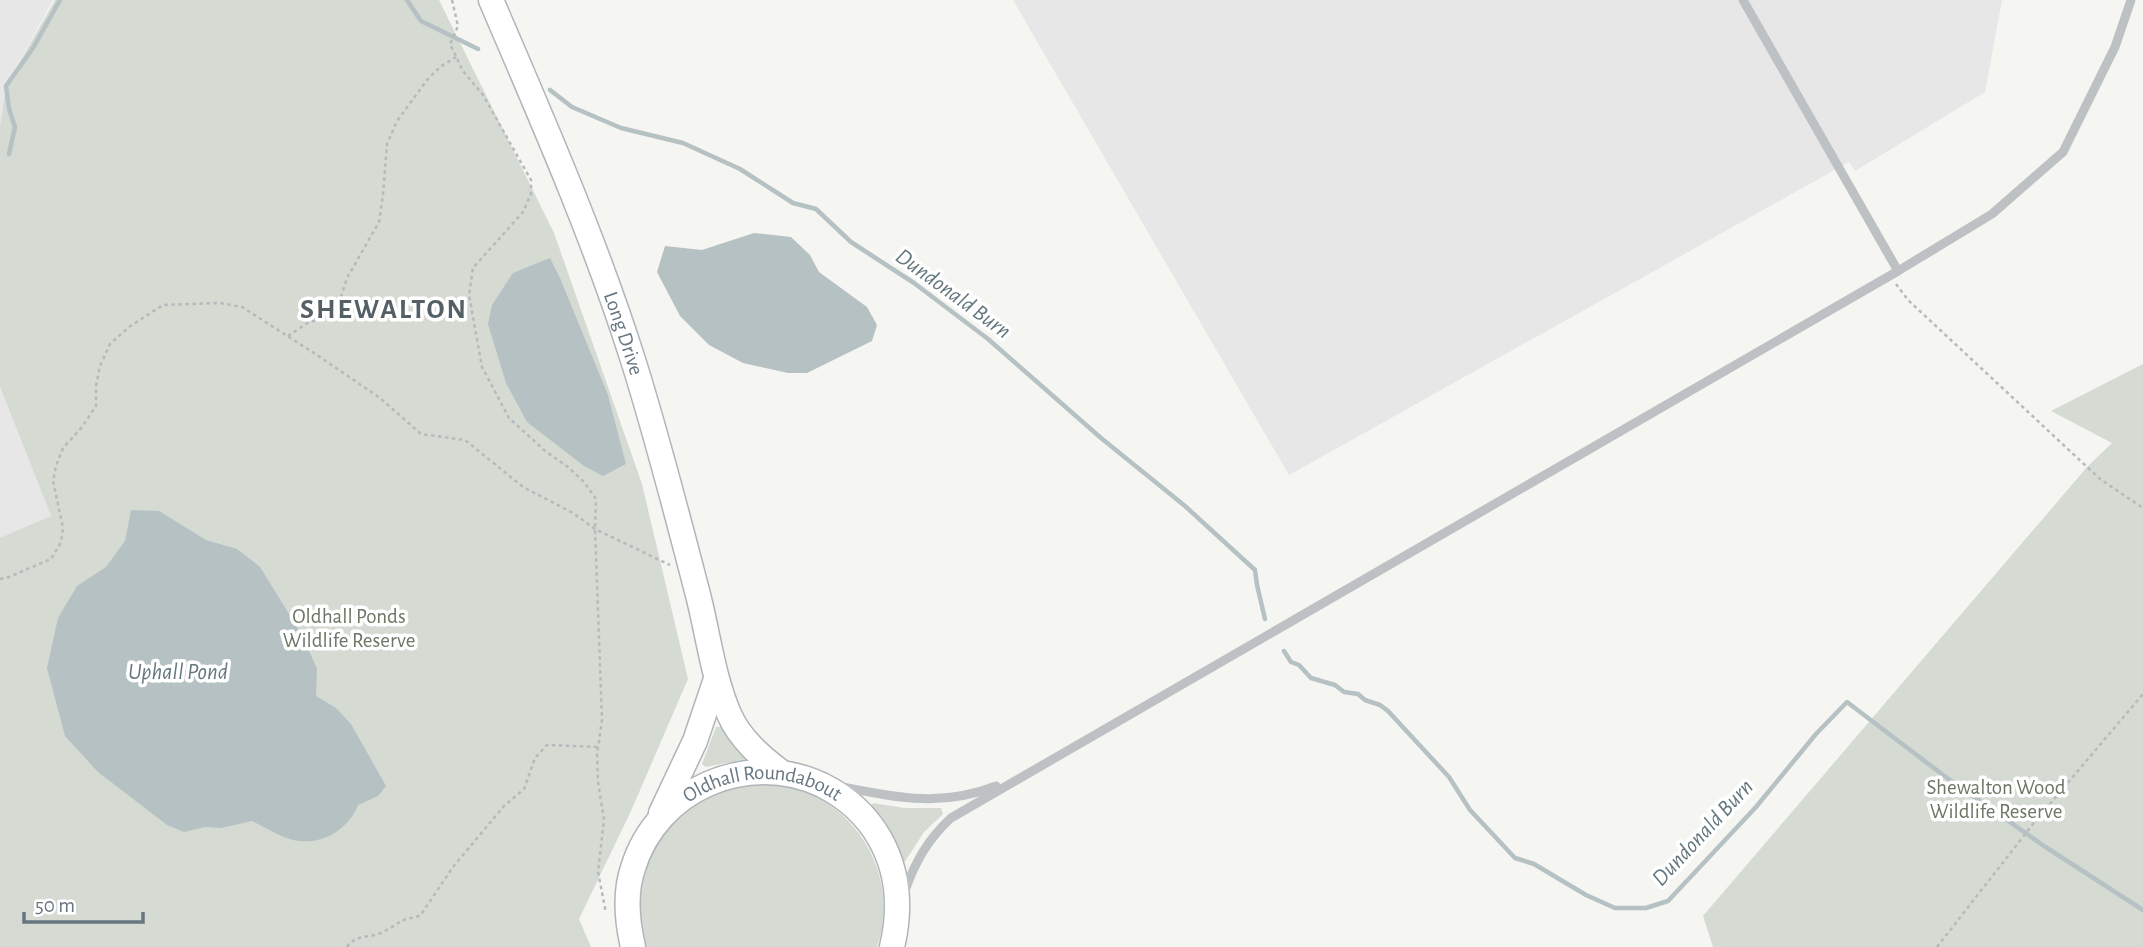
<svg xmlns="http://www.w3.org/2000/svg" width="2143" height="947" font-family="'Alegreya Sans',sans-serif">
<rect width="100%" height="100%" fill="#f5f5f2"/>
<g fill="#e6e7e6">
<polygon points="0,0 53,0 6,86 0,126"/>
<polygon points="1013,0 2002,0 1985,92 1855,171 1849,162 1289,475"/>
<polygon points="0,387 51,516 0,540"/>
</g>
<g fill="#d5dad2">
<polygon points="55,0 439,0 554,233 642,484 688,679 631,811 579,919 591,947 0,947 0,538 51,516 0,387 0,126 6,86"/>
<polygon points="2143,364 2143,947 1713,947 1703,916 2088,466 2112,443 2051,411"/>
<polygon points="716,727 725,727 750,758 706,767 702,764"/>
<path d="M773 784C790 788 808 791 824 801 873 832 896 892 877 947H644C642 932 637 914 638 898 640 875 648 857 661 839 692 796 721 785 773 784Z"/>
<polygon points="873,803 904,808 941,808 943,814 924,832 904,863 889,829 871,806"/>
</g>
<g fill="#b6c1c4">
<polygon points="754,233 791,237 810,255 819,272 867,307 877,325 872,341 807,373 788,373 743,363 709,345 680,316 657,272 665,246 702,250"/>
<polygon points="550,258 560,278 608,395 626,464 603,476 584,466 527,422 506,383 488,324 492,305 513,273"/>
<path d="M131 510 159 511 206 540 237 549 260 567 302 635 317 669 316 696 336 708 351 724 386 786 378 796 358 805C349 828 325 844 299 841 283 839 267 828 252 821L221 828 205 827 184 832 167 825 98 772 65 736 47 668 58 618 77 586 106 567 125 541Z"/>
</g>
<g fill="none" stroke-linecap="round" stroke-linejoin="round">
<g stroke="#b6c1c4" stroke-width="4.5">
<polyline points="407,0 421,21 478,49"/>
<polyline points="550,90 572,107 621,128 683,143 740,169 793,203 816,209 851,242 914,283 988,339 1101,438 1185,506 1255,570 1257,585 1265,619"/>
<polyline points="9,154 15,127 9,109 6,86 33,48 60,0"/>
<polyline points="1284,651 1291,662 1299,665 1311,678 1335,685 1344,692 1358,694 1365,700 1380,705 1388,711 1449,777 1470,810 1515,858 1534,864 1586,895 1615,908 1646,908 1668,901 1756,807 1816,734 1847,702 1943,775 2044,846 2143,910"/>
</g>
<defs>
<g id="secondary">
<path id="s1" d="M491 0C542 119 594 237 633 360 657 436 677 514 697 591 708 632 712 674 729 714 740 739 760 756 781 772"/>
<polyline points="661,813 695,741 716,679"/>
<path id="s2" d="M633 947C627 921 624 894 633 868 657 789 747 750 822 785 846 797 867 816 880 839 899 873 901 909 892 947"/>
</g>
</defs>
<use href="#secondary" stroke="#afb5b8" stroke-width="27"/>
<g stroke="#b7babc" stroke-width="2.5" stroke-dasharray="3.5 3.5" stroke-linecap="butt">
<polyline points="452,0 458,26 450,44 463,71 483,95 531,180 531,194 523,212 473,268 469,295 482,367 509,418 544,450 568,467 584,482 596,499 595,529 602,720 597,755 598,782 604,820 598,872 606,913"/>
<polyline points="1896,284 1908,300 2100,479 2143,508"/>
<polyline points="288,336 309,322 331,317 341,297 347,278 379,222 383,195 387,144 397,121 427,80 440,67 456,57"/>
<polyline points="0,579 9,577 51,559 61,542 63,528 53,481 56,466 63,448 82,427 96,406 96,386 100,366 110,344 129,327 163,305 220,303 242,307 317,355 380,398 421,434 465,440 523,487 573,513 595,529 670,565"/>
<path d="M347 947C357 933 370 939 383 932 401 923 397 920 420 916L453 867 504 806 524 789 535 758 547 745 598 747"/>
<polyline points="1937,947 2033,824 2143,694"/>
</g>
<g stroke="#bdc1c4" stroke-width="9">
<polyline points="1898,271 1992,214 2063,152 2115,47 2131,0"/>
<path d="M838 786C895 797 940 808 996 786"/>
<path d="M905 891C915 862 928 839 951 818L1898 271 1743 0"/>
</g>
<use href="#secondary" stroke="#fff" stroke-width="24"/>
</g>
<g text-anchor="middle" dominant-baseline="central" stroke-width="7" stroke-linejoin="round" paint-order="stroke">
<g font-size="21" fill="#677680" stroke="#fff">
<text stroke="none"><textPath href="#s1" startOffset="359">Long Drive</textPath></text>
<text stroke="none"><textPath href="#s2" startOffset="252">Oldhall Roundabout</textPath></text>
</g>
<g font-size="21" fill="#6a7865" stroke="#fff">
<text x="349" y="616">Oldhall Ponds<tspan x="349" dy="24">Wildlife Reserve</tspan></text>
<text x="1996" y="787">Shewalton Wood<tspan x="1996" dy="24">Wildlife Reserve</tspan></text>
</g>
<g font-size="23" font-style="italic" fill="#63777d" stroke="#fff">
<text transform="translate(953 294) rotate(36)">Dundonald Burn</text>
<text x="178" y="672">Uphall Pond</text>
<text transform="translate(1703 833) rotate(-47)">Dundonald Burn</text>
</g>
<g font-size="28" font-weight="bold" letter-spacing="2" fill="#545f66" stroke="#fff">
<text x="384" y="310">SHEWALTON</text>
</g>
</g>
<path d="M24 912v10h119v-10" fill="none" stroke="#677680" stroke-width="3.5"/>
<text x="35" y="912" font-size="21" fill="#677680" stroke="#ffffff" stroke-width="5" paint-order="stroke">50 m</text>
</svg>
